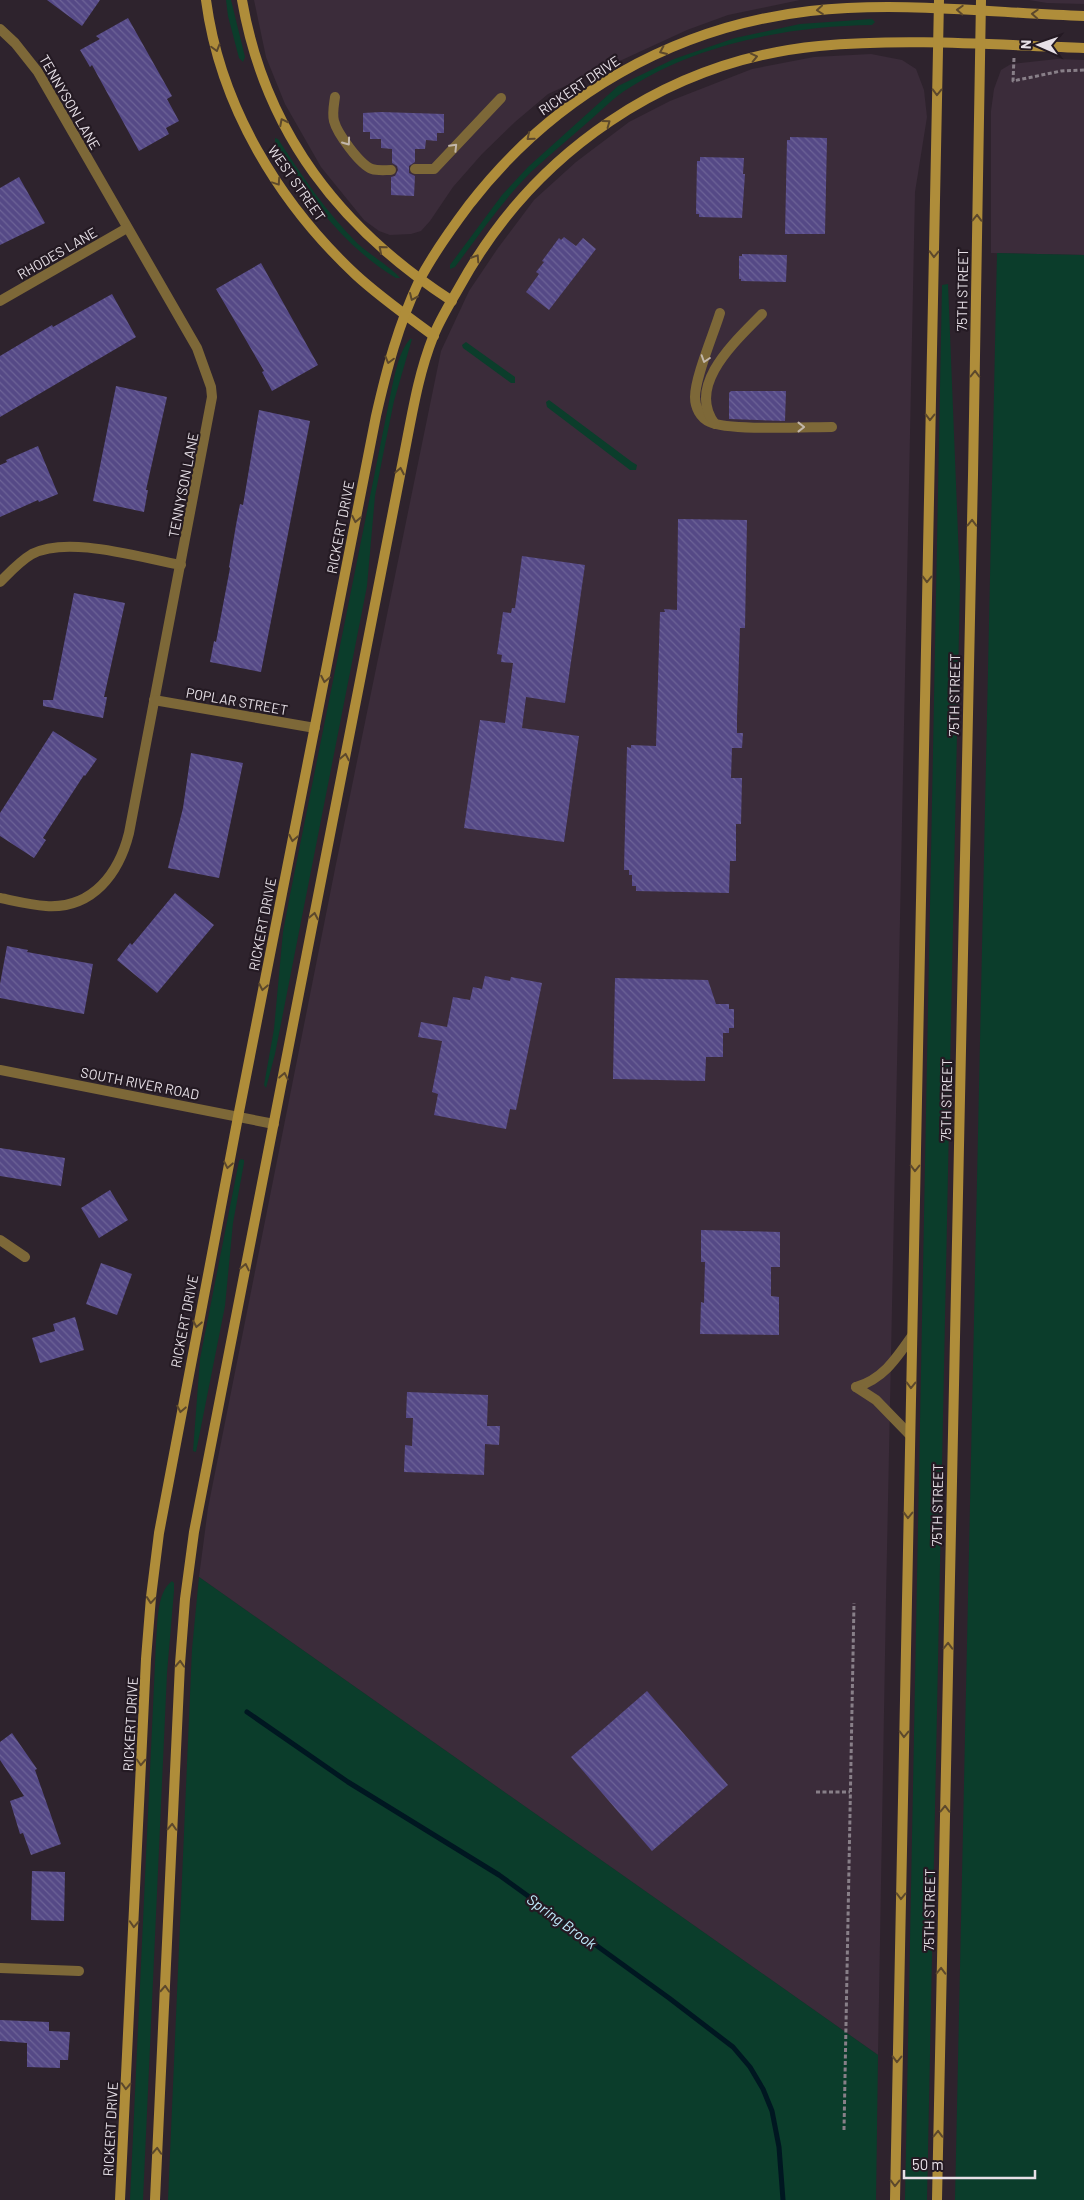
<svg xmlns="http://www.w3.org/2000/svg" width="1084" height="2200" font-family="Barlow,sans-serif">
<defs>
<pattern id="building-back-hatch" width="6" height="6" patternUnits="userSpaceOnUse" patternTransform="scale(1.25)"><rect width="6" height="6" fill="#554986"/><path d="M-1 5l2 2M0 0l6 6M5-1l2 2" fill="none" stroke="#6d6397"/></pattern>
</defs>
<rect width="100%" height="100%" fill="#2e232d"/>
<g fill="#3b2c3a">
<polygon points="254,0 800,0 728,15 687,30 548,94 515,122 482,154 453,187 430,221 421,231 411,234 390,235 379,231 364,220 321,167 285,104 266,57"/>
<polygon points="1029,0 1084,0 1084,4 1047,3"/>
<polygon points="871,54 902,60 916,69 924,90 927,117 915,192 886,1598 878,2055 199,1577 208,1508 335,869 441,351 469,291 498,248 534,200 576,162 629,122 670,101 752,69 814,57"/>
<polygon points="1057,59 1084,60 1084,255 991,253 991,111 994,89 1001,70 1011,64"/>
</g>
<g fill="#0b3d2b">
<polygon points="226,0 231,0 245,57 243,62 239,58 228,16"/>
<path d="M872 19 875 22 872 25C792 26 698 43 629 88 614 97 601 111 588 122 569 139 549 155 531 172 502 201 479 235 455 267L450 269V265L502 195 528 167 618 86 674 59 735 38 800 24Z"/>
<path d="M275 138 278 139C302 176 326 212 358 244 369 254 392 268 400 278H396C343 246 306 195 275 142Z"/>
<polygon points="997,253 1084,255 1084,2200 955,2200"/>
<polygon points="948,284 960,584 927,2200 905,2200 942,285"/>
<path d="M410 339H412L394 401 384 450 375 496 367 586 275 1054 266 1088 264 1085 274 1029 283 932 290 895 392 387C396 370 399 352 410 339Z"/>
<polygon points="466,342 515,377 515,383 511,383 463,348 462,345"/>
<polygon points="549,400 632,462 637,465 636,470 630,470 547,407 546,402"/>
<polygon points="241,1159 244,1160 244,1163 233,1223 225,1306 196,1452 193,1451 200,1359 239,1161"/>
<polygon points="199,1577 878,2055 876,2200 168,2200 192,1649"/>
<path d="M172 1581 174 1583V1591L167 1673 143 2200H130L156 1642C158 1624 156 1593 172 1581Z"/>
</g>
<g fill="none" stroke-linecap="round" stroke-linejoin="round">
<polyline stroke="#001721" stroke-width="5" points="247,1712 348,1782 499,1875 669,1998 733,2047 750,2067 763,2089 772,2111 779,2147 783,2200"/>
</g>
<g fill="url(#building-back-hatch)">
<polygon points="47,0 100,0 82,26"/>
<polygon points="128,18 172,96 167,99 179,121 166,128 169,134 139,151 92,65 90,67 80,50 100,39 96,36"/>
<polygon points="381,112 444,114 444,133 437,133 437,141 426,140 425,149 415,149 415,162 409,166 409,173 415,176 414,196 391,195 391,177 395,176 398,170 397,166 392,163 392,149 381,148 381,139 370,139 370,132 363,132 363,113"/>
<polygon points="790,137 827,138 825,234 785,234 787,140 790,140"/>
<polygon points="700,157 744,158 743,174 745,174 742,218 699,217 699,214 696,214 697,161 700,161"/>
<polygon points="19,177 45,223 0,245 0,188"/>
<polygon points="564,237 576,246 583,238 596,249 549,310 526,292 539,274 536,272 544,262 542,261 559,238 561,240"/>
<polygon points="742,254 787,255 786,282 741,281 741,279 739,279 739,256 742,256"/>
<polygon points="261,263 318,365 272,391 262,372 264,371 216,289"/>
<polygon points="112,294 136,337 0,417 0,356 52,325 53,327"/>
<polygon points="116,386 167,397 146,490 148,490 144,512 93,501"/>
<polygon points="731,391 786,391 785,421 729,419 729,393"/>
<polygon points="259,410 310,421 261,672 210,662 214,641 216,642 230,568 229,567 236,525 240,504 243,505"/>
<polygon points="38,446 58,494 39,502 38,500 0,517 0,465 7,462 6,460"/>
<polygon points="678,519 747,520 745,628 740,628 737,718 737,733 743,733 742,748 732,748 731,778 742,778 741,824 736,824 736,861 730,861 729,893 636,891 636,886 632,886 632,875 629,875 629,870 624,870 627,747 631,748 631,745 656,746 660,612 665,612 664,609 677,610"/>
<polygon points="522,556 585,565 565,703 526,697 522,728 579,736 564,842 464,828 480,720 505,723 513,663 501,662 502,655 497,654 503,612 511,613 512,608 515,608"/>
<polygon points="74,593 125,603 104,697 107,697 103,718 43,706 43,700 53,700"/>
<polygon points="53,731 97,759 85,776 84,775 43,838 46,840 34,858 0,836 0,813"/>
<polygon points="191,753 243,763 219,878 168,868 183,808"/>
<polygon points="175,893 214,925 157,993 117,960 130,943 132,945"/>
<polygon points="7,946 28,950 27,952 93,964 84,1014 0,998 0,984"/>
<polygon points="485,976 510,981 511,977 542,983 516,1110 510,1109 506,1129 434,1115 438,1094 432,1092 442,1041 418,1037 421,1022 447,1027 453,997 470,1000 473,987 482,989"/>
<polygon points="615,978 708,980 716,1004 729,1004 729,1009 734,1009 734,1028 729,1028 729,1033 723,1033 723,1057 706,1057 705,1081 613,1079"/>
<polygon points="0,1148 65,1158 61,1186 0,1176"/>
<polygon points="110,1190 128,1220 99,1238 81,1208"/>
<polygon points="701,1230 780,1232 780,1267 771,1267 771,1296 779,1297 779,1335 700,1334 701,1302 704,1303 705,1262 701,1262"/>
<polygon points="101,1263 132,1274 117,1315 86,1304"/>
<polygon points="75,1317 84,1350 40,1363 32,1338 55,1331 53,1324"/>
<polygon points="407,1392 488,1395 487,1426 500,1426 499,1445 485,1444 484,1475 404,1472 405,1445 412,1446 413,1418 406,1418"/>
<polygon points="647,1691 728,1785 652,1851 571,1757"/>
<polygon points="12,1733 37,1769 35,1770 61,1844 31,1855 23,1833 20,1834 10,1801 24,1796 0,1760 0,1742"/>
<polygon points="32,1871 65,1872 64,1921 31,1920"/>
<polygon points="0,2020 49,2022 49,2031 70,2032 68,2060 60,2060 60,2068 27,2067 27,2043 0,2041"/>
</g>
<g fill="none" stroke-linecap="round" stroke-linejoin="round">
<g stroke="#887f88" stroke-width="3" stroke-dasharray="4 2.5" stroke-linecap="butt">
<polyline points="1014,58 1013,81 1061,71 1084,70"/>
<polyline points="816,1792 850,1792"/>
<polyline points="844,2130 854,1603"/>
</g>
<g stroke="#7d6838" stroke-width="10">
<path d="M335 97C334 105 332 113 334 121 337 133 360 165 372 169 378 171 385 170 391 170"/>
<polyline points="415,169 434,169 501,98"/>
<path d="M720 313C714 333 695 377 695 397 695 407 700 418 710 422 728 431 807 427 832 427"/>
<path d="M715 424C685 385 737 340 762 314"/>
<path d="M856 1387C883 1379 896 1359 912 1336"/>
<polyline points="856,1387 876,1400 910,1435"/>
</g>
<g stroke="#7d6838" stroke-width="10">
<path d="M0 29 15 43 38 72 197 348 211 387 212 397 129 833C119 873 93 909 46 906 31 905 15 901 0 898"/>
<polyline points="0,301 127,228"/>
<path d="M0 582C10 572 20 561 32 554 68 535 141 558 181 565"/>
<polyline points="154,700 315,728"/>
<polyline points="0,1070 274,1124"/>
<polyline points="0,1240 25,1257"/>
<polyline points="0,1968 79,1971"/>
</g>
<g stroke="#af8d3a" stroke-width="10">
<path d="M206 0C220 106 279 203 356 275 380 297 407 316 434 336"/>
<path d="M242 0C265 133 341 229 452 301"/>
<path d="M120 2200 146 1659 151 1597 159 1533 238 1117 376 416C387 368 398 326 419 281 433 254 451 229 469 205 553 96 673 27 810 11 901 1 993 13 1084 16"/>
<path d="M155 2200 180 1664 185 1599 194 1532 404 455C412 415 418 375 433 337 440 319 451 302 460 286 534 152 666 61 819 46 907 38 996 45 1084 48"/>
<polyline points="895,2200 939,0"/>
<polyline points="937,2200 973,475 981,0"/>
</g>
</g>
<defs><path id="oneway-chevron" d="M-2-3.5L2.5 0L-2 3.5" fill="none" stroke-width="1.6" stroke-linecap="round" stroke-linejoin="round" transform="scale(1.25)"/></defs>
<g stroke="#5c482c">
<use href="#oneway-chevron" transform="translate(820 10) rotate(175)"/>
<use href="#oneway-chevron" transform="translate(960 10) rotate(-177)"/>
<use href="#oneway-chevron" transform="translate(1035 14) rotate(-177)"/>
<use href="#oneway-chevron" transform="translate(216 48) rotate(74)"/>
<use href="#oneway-chevron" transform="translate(663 51) rotate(156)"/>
<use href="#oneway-chevron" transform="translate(754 57) rotate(-13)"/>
<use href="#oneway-chevron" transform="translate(937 92) rotate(91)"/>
<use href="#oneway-chevron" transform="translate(283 122) rotate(-117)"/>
<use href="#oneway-chevron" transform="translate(607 123) rotate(-36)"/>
<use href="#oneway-chevron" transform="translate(530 137) rotate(140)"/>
<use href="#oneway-chevron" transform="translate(277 182) rotate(56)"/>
<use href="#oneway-chevron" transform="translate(977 218) rotate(-89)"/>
<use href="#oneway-chevron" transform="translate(382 249) rotate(-139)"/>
<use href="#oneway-chevron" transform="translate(934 254) rotate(91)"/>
<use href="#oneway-chevron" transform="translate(476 258) rotate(-57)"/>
<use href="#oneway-chevron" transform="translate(413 297) rotate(114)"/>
<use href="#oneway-chevron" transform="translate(389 360) rotate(105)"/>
<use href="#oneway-chevron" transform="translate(975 374) rotate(-89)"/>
<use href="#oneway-chevron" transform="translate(930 417) rotate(91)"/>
<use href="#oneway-chevron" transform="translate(400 471) rotate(-79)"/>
<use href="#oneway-chevron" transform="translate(356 519) rotate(101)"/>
<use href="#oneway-chevron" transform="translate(972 523) rotate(-89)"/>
<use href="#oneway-chevron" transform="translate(927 579) rotate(91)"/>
<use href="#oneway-chevron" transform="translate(325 679) rotate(101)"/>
<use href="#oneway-chevron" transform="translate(345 757) rotate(-79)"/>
<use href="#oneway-chevron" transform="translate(293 838) rotate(101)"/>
<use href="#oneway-chevron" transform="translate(314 916) rotate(-79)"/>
<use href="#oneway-chevron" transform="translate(263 987) rotate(101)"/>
<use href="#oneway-chevron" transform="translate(284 1076) rotate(-79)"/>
<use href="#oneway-chevron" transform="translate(228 1165) rotate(101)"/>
<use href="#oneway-chevron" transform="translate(915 1168) rotate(91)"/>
<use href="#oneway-chevron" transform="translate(245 1267) rotate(-78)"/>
<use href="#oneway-chevron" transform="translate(197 1324) rotate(101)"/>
<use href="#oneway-chevron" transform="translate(911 1385) rotate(91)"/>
<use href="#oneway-chevron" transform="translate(181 1409) rotate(101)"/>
<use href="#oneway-chevron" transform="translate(908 1515) rotate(91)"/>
<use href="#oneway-chevron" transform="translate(151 1600) rotate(95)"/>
<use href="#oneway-chevron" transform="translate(948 1646) rotate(-89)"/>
<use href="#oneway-chevron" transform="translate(180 1664) rotate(-87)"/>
<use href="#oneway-chevron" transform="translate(904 1734) rotate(91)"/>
<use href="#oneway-chevron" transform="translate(141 1762) rotate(93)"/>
<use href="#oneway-chevron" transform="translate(945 1809) rotate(-89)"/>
<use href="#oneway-chevron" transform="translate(172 1827) rotate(-87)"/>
<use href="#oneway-chevron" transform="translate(901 1896) rotate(91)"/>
<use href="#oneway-chevron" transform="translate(134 1924) rotate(93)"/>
<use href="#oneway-chevron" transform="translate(941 1971) rotate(-89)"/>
<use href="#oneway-chevron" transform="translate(165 1989) rotate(-87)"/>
<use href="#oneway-chevron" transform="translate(897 2059) rotate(91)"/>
<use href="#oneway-chevron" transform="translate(126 2086) rotate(93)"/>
<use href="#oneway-chevron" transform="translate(938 2134) rotate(-89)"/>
<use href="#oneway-chevron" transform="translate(157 2151) rotate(-87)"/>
<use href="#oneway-chevron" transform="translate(895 2183) rotate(91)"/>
</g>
<g stroke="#c2b6aa">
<use href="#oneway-chevron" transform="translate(347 142) rotate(54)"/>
<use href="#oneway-chevron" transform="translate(454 147) rotate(-46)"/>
<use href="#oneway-chevron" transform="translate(705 359) rotate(108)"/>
<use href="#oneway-chevron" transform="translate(801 427)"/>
</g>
<g text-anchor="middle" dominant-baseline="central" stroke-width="4.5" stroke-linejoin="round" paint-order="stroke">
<g font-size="14" fill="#e7e0e7" stroke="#241a23">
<text transform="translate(579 85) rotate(-34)">RICKERT DRIVE</text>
<text transform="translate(70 102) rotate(60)">TENNYSON LANE</text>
<text transform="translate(297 183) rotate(55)">WEST STREET</text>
<text transform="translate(57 253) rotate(-30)">RHODES LANE</text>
<text transform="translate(962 290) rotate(-89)">75TH STREET</text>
<text transform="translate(183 485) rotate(-79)">TENNYSON LANE</text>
<text transform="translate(340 527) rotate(-79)">RICKERT DRIVE</text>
<text transform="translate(954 695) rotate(-89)">75TH STREET</text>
<text transform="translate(237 701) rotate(10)">POPLAR STREET</text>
<text transform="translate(262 924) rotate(-79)">RICKERT DRIVE</text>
<text transform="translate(140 1083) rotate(11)">SOUTH RIVER ROAD</text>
<text transform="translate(946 1100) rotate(-89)">75TH STREET</text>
<text transform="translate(184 1321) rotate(-79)">RICKERT DRIVE</text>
<text transform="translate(937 1505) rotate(-89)">75TH STREET</text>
<text transform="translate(130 1724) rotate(-87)">RICKERT DRIVE</text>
<text transform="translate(929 1910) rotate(-89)">75TH STREET</text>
<text transform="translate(110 2129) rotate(-87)">RICKERT DRIVE</text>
</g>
<g font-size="15" font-style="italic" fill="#c0edfe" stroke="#241a23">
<text transform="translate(562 1921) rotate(36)">Spring Brook</text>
</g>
</g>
<g transform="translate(1039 45) rotate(272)" stroke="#241a23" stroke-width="4" paint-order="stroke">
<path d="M0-4L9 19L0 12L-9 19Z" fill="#e7e0e7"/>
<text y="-8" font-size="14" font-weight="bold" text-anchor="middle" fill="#e7e0e7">N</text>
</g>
<path d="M904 2170v8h131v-8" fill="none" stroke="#e7e0e7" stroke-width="2.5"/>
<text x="912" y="2170" font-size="15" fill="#e7e0e7" stroke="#241a23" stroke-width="4" paint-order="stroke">50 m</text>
</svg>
